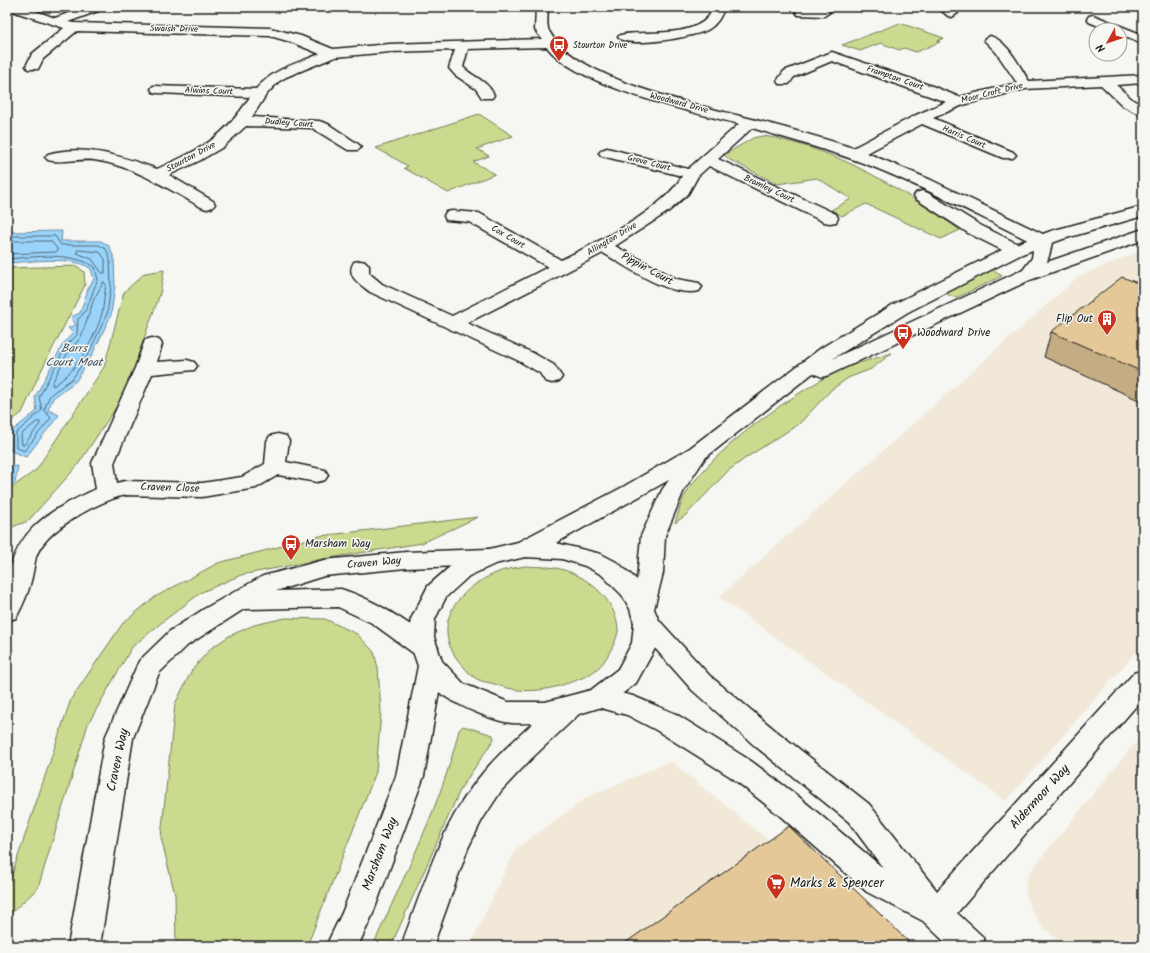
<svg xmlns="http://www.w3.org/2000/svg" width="1150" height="953" font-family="Kalam,sans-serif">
<rect width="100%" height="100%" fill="#f6f6f2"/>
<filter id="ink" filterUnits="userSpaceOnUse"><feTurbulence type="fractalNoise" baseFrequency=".025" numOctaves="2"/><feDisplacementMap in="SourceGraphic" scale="8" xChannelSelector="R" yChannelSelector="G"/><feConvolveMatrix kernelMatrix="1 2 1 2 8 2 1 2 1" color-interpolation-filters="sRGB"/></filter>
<g filter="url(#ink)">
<g fill="#f1e8d7">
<polygon points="1143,250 1143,644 1006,801 719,597 1079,276"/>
<polygon points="1143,734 1143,946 1064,946 1040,923 1029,906 1025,887 1029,873"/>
<polygon points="670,761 900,946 473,946 475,935 516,849 586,798"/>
</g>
<g fill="#cadb90" stroke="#737c56">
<polygon points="900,23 944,38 937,41 940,42 916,52 904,48 899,50 881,43 860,51 842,45"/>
<polygon points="479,114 513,136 477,149 489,156 473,162 495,174 448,193 404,168 408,166 376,148"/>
<path d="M762 136C775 137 786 141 798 144 858 161 909 195 960 230L941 239 866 204 842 216 831 210 851 199 817 178 778 184 730 160 724 155 753 138Z"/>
<polygon points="77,266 84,272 85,285 39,375 22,413 7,424 7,268"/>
<polygon points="164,270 160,294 138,355 133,382 77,466 28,521 7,529 7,491 36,470 104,367 124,292 145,273"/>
<polygon points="992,270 1002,276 958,297 953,297 947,294 947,292"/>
<path d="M892 353 871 369 848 378 831 390 799 424 747 457 728 471 686 515 675 523C678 514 680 505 684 497 708 453 785 400 828 376 847 365 871 360 892 353Z"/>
<polygon points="478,517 422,543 323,559 241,575 202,592 166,619 132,647 88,724 38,888 7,917 7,889 71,699 123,623 155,597 218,563 320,536"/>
<path d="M525 566C538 567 552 566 564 570 590 578 616 601 618 629 619 637 607 658 602 664 591 677 574 681 559 686 533 693 517 692 491 683 486 682 478 681 474 677 470 675 467 670 463 666 428 629 455 590 496 573 504 569 516 568 525 566Z"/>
<polygon points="285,618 325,619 357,634 374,652 378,668 381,712 376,772 307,946 176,946 175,895 161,837 175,704 192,670 210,649 229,636 254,625"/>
<path d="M463 726 493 735 494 739 461 788 391 946H373C404 875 441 806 459 730Z"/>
</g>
<g fill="#9ad4fa" stroke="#688aa1">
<path d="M62 231 61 241H101L109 246 114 258 115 286 111 315 92 355 76 381 53 398 48 410 59 415 26 457 11 451 12 431 37 411 35 397 63 344 73 333 68 328 76 325 71 317 80 313 88 289 94 279 91 269C73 255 30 262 7 263V232Z"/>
<polygon points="18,466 15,483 7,487 7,467"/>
</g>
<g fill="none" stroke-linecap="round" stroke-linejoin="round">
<g stroke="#4e6675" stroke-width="1">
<path d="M7 236H55L61 245H99L106 249 110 259 111 286 107 314 89 353 73 378 50 395 44 410 51 418 24 451 16 447V433L42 410 39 397 66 346 77 335 78 319C89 312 91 292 98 280L95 267C69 251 36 257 7 259"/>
<polyline points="7,241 51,241 58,250 56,252 7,254"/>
<polygon points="78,250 100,252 105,259 105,273 102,273 92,259 77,253"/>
<path d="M104 282 106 285C104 294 104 304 102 313 96 337 75 374 53 386L52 383 67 354 81 337 94 299Z"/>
<polygon points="37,422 40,422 40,424 24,445 22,445 21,435"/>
</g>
<defs>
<g id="minor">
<path d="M7 7H25L55 18 85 7H103L101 10 68 22 74 23 270 28 301 36 333 49 390 44 542 39 535 30 536 7H548C548 14 546 25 549 31 576 80 696 104 748 118 783 127 819 137 853 148L916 115 946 102 832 61 794 77 789 84H779L777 81 784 71 832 52 932 86 959 97 1017 83 996 52 984 40 990 36C1008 41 1019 66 1029 81L1143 75V83L1116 85 1133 100 1143 106V116L1123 106 1101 85 1025 89 963 105 933 118 1013 152 1016 155 1013 158H1003L922 124 867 153 931 180 1049 237 1052 241C1050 257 1043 283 1023 278L1020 274 1032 258 1034 243C980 217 927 188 871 166 832 151 792 140 752 128L718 159 836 214 838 218 836 222 830 223 824 222 709 166 698 176 688 194 669 211 615 246 677 279 699 283 702 287 699 291C669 298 628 267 603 253L467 323 533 353 554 365 562 377 559 381 552 383 545 381 540 373 519 361 370 292C360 284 345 276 354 262L360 261 366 262 369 266V273L382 284 452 316 548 267 469 222 446 220 444 216 446 212 452 211 479 213 561 260C596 243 664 210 682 176L602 156 599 153 602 150 607 148 688 169 739 124C692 112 576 86 547 47L468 49 463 67C474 78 487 80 494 95L492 98H482L476 89 455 75 449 68 455 50 390 52 335 57 286 77 278 82 266 95 252 117 319 121 328 124 358 144 361 147 358 150H348L312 128 246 126 223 147 199 161 169 175 213 201 215 204 213 207 207 209 201 207C167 188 134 166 94 160 79 158 61 164 48 160L45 157 48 154C85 144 121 156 157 169 201 149 223 139 250 97L158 93 153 92 151 89 153 86 256 89C275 68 295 64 320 54L291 42 270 36 77 31 43 59 38 69H28L26 66 32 54 64 28 9 10Z"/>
<path d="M713 7H725C721 16 718 23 709 29 697 37 626 49 618 37 624 28 687 41 707 18 710 16 711 11 713 7Z"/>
<polygon points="937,7 951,7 958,13 952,17 948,16"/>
<polygon points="802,8 824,8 830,12 824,16 798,15 796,12 798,9"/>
<polygon points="1093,15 1143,35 1143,44 1120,35 1120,30 1108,30 1089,22 1087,19 1089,16"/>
<polygon points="922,191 928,193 980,225 1022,246 1025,250 1022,254 1016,255 1010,254 968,233 916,199 914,196 916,193"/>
<path d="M152 338 159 340 162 344 157 362 187 360 194 362 197 366 194 370 152 374 114 463 117 483 125 481 202 483 242 477 265 464 267 441 270 436 278 434 286 436 289 441 286 462 325 470 328 475 325 480 317 482 278 475 256 488 202 497 125 495C98 502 45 529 36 557 34 565 33 574 31 581 28 594 22 607 16 618L7 621C7 608 5 594 7 581 17 527 51 510 96 489L92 463 135 368 145 340Z"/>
<path d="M489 549 497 551 501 557 497 563 489 565 406 568 324 576 276 591 341 589C376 600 405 621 434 641L438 648 434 655 425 658 416 655 372 623 338 607 244 609 188 645 159 673 133 738 100 946H68L105 738 139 661 170 631 204 609 263 576 324 560 406 552Z"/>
<polygon points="647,614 656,617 710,676 775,730 869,804 937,891 1134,673 1143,670 1143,698 957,913 982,936 987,946 949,946 923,921 867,892 779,815 731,777 656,730 627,715 590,705 586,698 590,691 599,688 633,696 676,714 751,761 799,797 883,868 849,822 755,746 692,690 638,629 634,623 638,617"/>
</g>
<path id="major" d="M1143 206V216L1063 239 1022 254 908 312 832 359 1018 272 1143 229V240L1030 280 829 375 822 377 813 373 705 458 684 490 665 536 663 573 654 609 660 623 658 643 636 683 608 705 579 714 532 758 501 791 482 820 468 848 433 946H401C422 892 438 834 472 787 489 763 511 743 533 723 524 723 514 724 505 722 489 719 450 702 439 692L424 776 372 916 358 946H326L342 913 396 776 418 666 408 637 411 619 428 586 453 564 481 551 518 542 623 487 690 448 821 348 894 304 1010 246 1051 231ZM669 480 662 490 641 536 637 580 618 563 601 554 556 543ZM525 557 562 559 585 566 602 575 622 595 630 609 634 623 632 643 618 669 591 690 545 702H508L464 684 442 661 434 637 435 619 446 597 469 576 495 564Z"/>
</defs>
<use href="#minor" stroke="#1c1c1c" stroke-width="3"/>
<use href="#major" stroke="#1c1c1c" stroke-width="3"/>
<use href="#minor" fill="#f6f6f2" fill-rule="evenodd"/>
<use href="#major" fill="#f6f6f2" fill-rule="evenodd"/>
</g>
<polygon fill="#c4ac83" stroke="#1c1c1c" points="1143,285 1143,402 1044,357 1051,332"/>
<g fill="#e4c898" stroke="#1c1c1c">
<polygon points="1122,277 1143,285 1143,372 1051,332"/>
<polygon points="789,826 913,946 621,946"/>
</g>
</g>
<defs>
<symbol id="bus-pin" viewBox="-11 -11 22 30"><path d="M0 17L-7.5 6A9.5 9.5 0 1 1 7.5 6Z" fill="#c8321e" stroke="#f6f6f2"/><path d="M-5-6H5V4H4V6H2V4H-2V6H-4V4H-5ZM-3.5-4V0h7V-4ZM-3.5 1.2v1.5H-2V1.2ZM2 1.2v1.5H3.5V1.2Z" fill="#fff"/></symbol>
<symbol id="building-pin" viewBox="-11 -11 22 30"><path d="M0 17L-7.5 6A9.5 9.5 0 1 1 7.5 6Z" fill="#c8321e" stroke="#f6f6f2"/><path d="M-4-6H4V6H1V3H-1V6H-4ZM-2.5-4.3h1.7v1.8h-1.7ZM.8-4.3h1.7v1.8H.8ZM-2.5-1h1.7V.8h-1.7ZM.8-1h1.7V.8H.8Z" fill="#fff"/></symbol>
<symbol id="supermarket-pin" viewBox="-11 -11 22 30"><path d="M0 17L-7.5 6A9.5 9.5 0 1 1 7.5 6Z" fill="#c8321e" stroke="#f6f6f2"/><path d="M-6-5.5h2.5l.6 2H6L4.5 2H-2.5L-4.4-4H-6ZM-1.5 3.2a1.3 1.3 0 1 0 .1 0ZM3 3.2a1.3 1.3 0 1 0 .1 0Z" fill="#fff"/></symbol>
</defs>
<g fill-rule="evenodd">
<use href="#bus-pin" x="548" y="34" width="22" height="30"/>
<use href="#building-pin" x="1096" y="308" width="22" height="30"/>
<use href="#bus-pin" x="892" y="322" width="22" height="30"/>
<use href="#bus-pin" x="280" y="533" width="22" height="30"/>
<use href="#supermarket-pin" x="765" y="872" width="22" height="30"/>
</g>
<g text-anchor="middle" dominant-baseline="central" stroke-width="3" stroke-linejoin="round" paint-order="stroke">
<g font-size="9" fill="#1c1c1c" stroke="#f6f6f2">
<text transform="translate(174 29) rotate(1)">Swaish Drive</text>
<text transform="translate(895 78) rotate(19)">Frampton Court</text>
<text transform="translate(209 91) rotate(2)">Alwins Court</text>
<text transform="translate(992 93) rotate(-14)">Moor Croft Drive</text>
<text transform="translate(679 103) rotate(15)">Woodward Drive</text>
<text transform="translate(289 123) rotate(4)">Dudley Court</text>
<text transform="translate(964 137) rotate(23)">Harris Court</text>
<text transform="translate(191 157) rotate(-28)">Stourton Drive</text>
<text transform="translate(649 163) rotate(14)">Greve Court</text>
<text transform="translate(769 189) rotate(25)">Bramley Court</text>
<text transform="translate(508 237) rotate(30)">Cox Court</text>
<text transform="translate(612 239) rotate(-31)">Allington Drive</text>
</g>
<g font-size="9" fill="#1c1c1c" stroke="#f6f6f2" text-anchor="start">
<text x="573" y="45">Stourton Drive</text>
</g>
<g font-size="11" fill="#1c1c1c" stroke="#f6f6f2">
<text transform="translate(647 269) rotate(28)">Pippin Court</text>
<text transform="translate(170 488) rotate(2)">Craven Close</text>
<text transform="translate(374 563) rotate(-5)">Craven Way</text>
</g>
<g font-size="11" fill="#1c1c1c" stroke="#f6f6f2" text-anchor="start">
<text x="1093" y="319" text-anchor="end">Flip Out</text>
<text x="917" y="333">Woodward Drive</text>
<text x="305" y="544">Marsham Way</text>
</g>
<g font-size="12" font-style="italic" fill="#42535f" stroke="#f6f6f2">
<text x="74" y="348">Barrs<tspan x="74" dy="14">Court Moat</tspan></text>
</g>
<g font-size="13" fill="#1c1c1c" stroke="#f6f6f2">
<text transform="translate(118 760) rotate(-78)">Craven Way</text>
<text transform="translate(1040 797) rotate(-48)">Aldermoor Way</text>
<text transform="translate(380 854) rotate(-69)">Marsham Way</text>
</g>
<g font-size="13" fill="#1c1c1c" stroke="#f6f6f2" text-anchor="start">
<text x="790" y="883">Marks &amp; Spencer</text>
</g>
</g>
<rect width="1150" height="953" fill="none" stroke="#f6f6f2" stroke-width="24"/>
<rect x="12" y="12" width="1126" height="929" fill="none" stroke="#1c1c1c" stroke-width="1.5" filter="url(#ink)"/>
<g transform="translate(1108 42) rotate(230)"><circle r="19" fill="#f6f6f2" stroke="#9f9f9c"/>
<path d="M0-3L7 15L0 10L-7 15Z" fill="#c8321e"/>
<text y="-6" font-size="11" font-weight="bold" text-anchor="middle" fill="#1c1c1c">N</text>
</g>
</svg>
